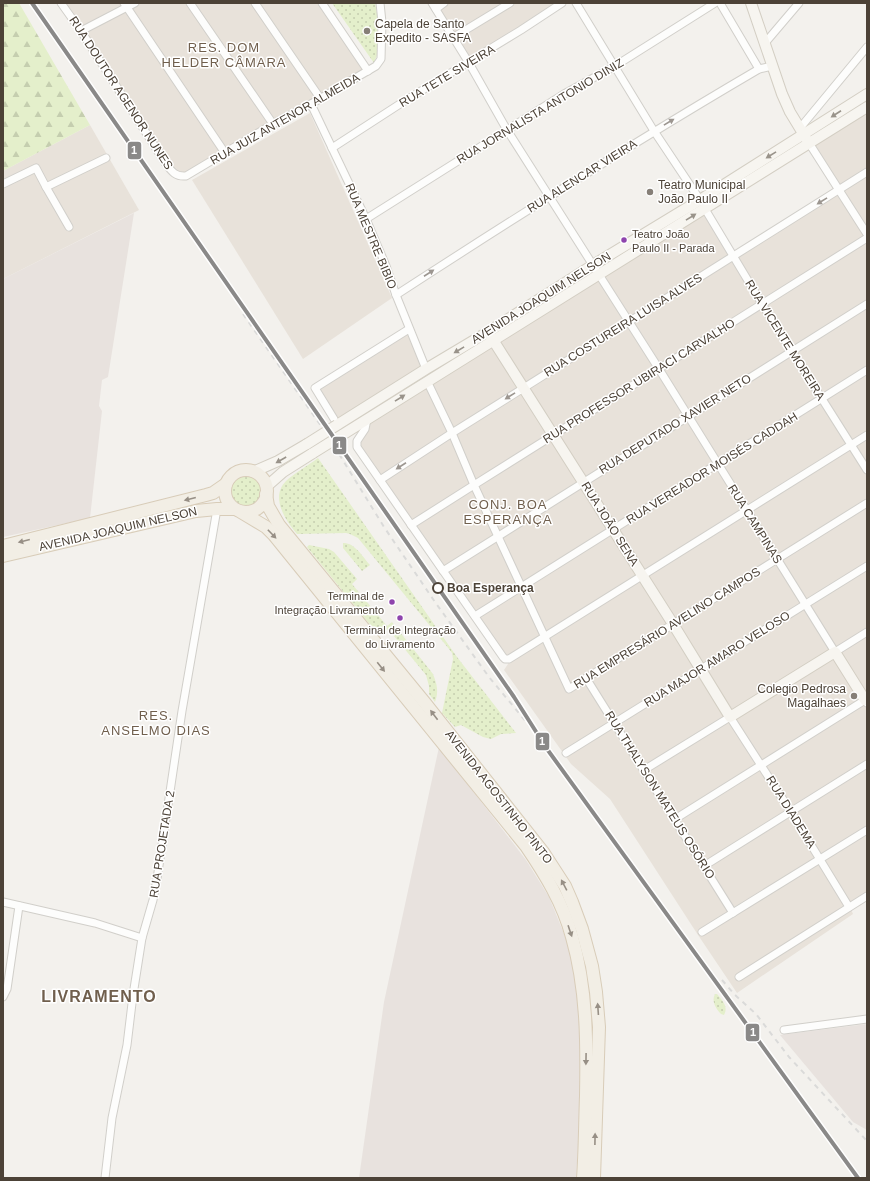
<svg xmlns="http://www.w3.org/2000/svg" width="870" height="1181" font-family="Arial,sans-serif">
<defs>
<pattern id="green-dots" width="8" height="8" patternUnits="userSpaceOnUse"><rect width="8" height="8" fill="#e4efcb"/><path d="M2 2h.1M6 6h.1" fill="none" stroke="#c5ceaf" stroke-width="1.8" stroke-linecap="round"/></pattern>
<pattern id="forest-firs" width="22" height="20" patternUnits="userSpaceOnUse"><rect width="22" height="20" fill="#e4efcb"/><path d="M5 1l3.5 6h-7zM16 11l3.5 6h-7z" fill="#c5ceaf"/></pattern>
</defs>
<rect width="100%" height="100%" fill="#f3f1ed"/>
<g fill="#e8e2da">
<polygon points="61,3 322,3 368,71 186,176 176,175"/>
<polygon points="432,3 562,3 469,63"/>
<polygon points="867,107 867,896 850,907 853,914 737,993 698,935 610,799 571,764 504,670 512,658 505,659 359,450 357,441 367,419 705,209 734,256 839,190 809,143"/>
<polygon points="310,113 392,298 303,359 192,180"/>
<polygon points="90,125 139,210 3,279 3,171"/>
<polygon points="409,329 426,369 337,425 315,388"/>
</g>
<g fill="#e8e2de">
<polygon points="134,213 108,377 102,380 99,406 102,411 90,518 3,537 3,279"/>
<polygon points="439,747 526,860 549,897 567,941 574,969 584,1049 576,1178 359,1178 384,1002"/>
<polygon points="867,1024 867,1130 853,1122 780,1035"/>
</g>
<g fill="url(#green-dots)">
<polygon points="332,3 375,3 377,13 377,55 374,63"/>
<path d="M318 458 457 657 516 733 501 734 491 739 483 737 461 725 455 727 442 713 453 659 452 653 449 649 358 538 350 534 346 533 297 534C285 520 270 497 286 481 293 474 309 465 318 458Z"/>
<circle cx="246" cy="491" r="18"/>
<path d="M343 543C354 542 363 557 370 565L362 571 343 548Z"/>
<path d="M309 545 329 549 334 552 357 579 352 584 387 626 392 622 433 674C437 684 439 692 435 702L429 694V686L426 675 389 630 371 626 307 547Z"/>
<path d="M715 994H717C722 1000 729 1007 724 1015L721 1014C716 1009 711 1001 715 994Z"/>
</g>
<polygon fill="url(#forest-firs)" points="3,3 19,3 90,125 3,171"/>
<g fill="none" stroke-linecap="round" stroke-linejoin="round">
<defs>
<g id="street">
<path d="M61 3 81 31 166 164C172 172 176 177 186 176L273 124 311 104 376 66 381 59 382 22 380 3"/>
<polyline points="124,3 225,153"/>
<polyline points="190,3 273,124"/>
<polyline points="255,3 320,98"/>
<polyline points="322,3 368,71"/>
<polyline points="432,3 469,63 507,130 659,369 835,652 867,632"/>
<polyline points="576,3 654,131 700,200"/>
<polyline points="720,3 759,69"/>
<polyline points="436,9 444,3"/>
<polyline points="81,31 135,3"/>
<polyline points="454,37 510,3"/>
<polyline points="765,43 799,3"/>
<polyline points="311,104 366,219 386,266 396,295 426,369"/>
<polyline points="800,128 867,47"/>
<polyline points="809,143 867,234"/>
<polyline points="332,148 403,102 521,30 562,3"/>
<polyline points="3,184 36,168 46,187 106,158"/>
<polyline points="46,187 69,227"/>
<polyline points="705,209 762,304 867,470"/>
<polyline points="366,219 507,130 564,94 615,66 715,3"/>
<path d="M396 295C516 217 636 141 759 69L772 66"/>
<polyline points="427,381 452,433 474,485 569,689 867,503"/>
<polyline points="334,419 315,388 409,329"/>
<polyline points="367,419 365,429 357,441 357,447 503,657 505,659 509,659 867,435"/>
<polyline points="380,480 452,433 867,172"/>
<polyline points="411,525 474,485 867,238"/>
<polyline points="443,571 867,304"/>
<polyline points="475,616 867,370"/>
<polyline points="586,678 733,913"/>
<polyline points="566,753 867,566"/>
<polyline points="644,770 730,717 791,812 849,907"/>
<polyline points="675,819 865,700 867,703"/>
<polyline points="704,866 867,764"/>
<polyline points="3,902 95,923 142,938"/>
<polyline points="702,932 867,830"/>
<polyline points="739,977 867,896"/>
<polyline points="3,997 7,989 19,906"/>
<polyline points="784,1030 867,1019"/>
<polyline points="105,1178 112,1118 127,1045 133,995 142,938 153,900 157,879 182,711 217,509"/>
</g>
<g id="secondary">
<polyline points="751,3 782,94 790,112 807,140"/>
<polyline points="488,332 673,624 730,717 835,652 865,700 867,699"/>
<polyline points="337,425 426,369 488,332 593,265 700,200 867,94"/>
<polyline points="342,435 867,107"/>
<polyline points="253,472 278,461 307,444"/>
<polyline points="266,487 283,472 313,453"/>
</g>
<g id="primary">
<circle cx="246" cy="491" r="21"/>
<polyline points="266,494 268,506 279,525 425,703 543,852 565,886 572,902 582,929 592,966 596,992 599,1027 594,1178"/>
<path d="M241 512 266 527 274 535 526 846C545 874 563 903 572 937 587 989 587 1043 586 1096 585 1123 585 1151 583 1178"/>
<polyline points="3,546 206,495 213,493 226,484"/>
<polyline points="3,556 196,511 217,509 234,509"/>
</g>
</defs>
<use href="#street" stroke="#d1cfca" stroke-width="9"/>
<use href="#secondary" stroke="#d3cec3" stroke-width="12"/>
<use href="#primary" stroke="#d8ccb8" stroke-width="14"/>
<use href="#street" stroke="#fdfdfc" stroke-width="7"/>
<use href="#secondary" stroke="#f7f5f0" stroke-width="10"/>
<use href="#primary" stroke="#f2eee5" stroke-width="12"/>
<g stroke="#dadad9" stroke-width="2" stroke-dasharray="5 5" stroke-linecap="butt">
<polyline points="243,314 328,436 384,527 435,602 489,677 528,724 547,749"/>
<polyline points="722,980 735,995 756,1014 789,1057 867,1141"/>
</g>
<defs>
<g id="secondary-bridge">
<polyline points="307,444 337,425"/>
<polyline points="313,453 342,435"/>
</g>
</defs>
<use href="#secondary-bridge" stroke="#d3cec3" stroke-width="12" stroke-linecap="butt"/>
<use href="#secondary-bridge" stroke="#f7f5f0" stroke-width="10"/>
<defs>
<polyline id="rail-1" points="32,3 514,697 547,749 858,1178"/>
</defs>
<use href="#rail-1" stroke="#fff" stroke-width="7"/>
<use href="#rail-1" stroke="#8a8988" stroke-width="4"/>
</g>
<defs><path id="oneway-solid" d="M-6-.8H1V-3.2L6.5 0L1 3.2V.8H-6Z"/></defs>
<g fill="#99938a">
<use href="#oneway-solid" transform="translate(836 114) rotate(147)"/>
<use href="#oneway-solid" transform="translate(771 155) rotate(148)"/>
<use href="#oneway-solid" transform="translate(691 217) rotate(-32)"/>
<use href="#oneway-solid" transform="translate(459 350) rotate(149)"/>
<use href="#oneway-solid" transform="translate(400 398) rotate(-32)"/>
<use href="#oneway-solid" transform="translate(281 460) rotate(150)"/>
</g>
<g fill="#9c9690">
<use href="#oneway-solid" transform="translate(669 122) rotate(-31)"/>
<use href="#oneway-solid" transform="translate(822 201) rotate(148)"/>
<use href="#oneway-solid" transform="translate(429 273) rotate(-33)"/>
<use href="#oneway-solid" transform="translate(510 396) rotate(148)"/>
<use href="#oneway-solid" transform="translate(401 466) rotate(147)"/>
</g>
<g fill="#978f85">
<use href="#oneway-solid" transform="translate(190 499) rotate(166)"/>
<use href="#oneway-solid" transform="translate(272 534) rotate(46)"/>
<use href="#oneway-solid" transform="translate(24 541) rotate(166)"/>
<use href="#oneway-solid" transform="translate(381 667) rotate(51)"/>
<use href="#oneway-solid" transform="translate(434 715) rotate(-127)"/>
<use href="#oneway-solid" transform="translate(564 885) rotate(-118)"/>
<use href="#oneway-solid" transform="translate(570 931) rotate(71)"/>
<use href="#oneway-solid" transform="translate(598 1009) rotate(-94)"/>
<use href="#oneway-solid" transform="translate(586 1059) rotate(91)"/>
<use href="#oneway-solid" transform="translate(595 1139) rotate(-89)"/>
</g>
<g fill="#867f77" stroke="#fff" stroke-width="1.5">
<circle cx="367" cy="31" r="4"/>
<circle cx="650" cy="192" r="4"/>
<circle cx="854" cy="696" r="4"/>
</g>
<g fill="#8e44ad" stroke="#fff" stroke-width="1.5">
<circle cx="624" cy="240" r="3.5"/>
<circle cx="392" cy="602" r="3.5"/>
<circle cx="400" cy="618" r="3.5"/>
</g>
<circle fill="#fff" stroke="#4c4237" stroke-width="2" cx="438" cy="588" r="5"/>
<g text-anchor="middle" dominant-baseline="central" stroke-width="3" stroke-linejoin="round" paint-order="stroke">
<g font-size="11" fill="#4c4237" stroke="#fff" text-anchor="start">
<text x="632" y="234">Teatro João<tspan x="632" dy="14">Paulo II - Parada</tspan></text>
<text x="384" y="596" text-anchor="end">Terminal de<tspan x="384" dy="14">Integração Livramento</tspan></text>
<text x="400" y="630" text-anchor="middle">Terminal de Integração<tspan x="400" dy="14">do Livramento</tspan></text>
</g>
<g font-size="12" fill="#4c4237" stroke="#fff" text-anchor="start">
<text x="375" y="24">Capela de Santo<tspan x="375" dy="14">Expedito - SASFA</tspan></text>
<text x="658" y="185">Teatro Municipal<tspan x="658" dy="14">João Paulo II</tspan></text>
<text x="846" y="689" text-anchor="end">Colegio Pedrosa<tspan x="846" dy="14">Magalhaes</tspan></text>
</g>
<g font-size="12" fill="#4c4237" stroke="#fff">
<text transform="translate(447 76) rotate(-31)">RUA TETE SIVEIRA</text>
<text transform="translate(121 93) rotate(57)">RUA DOUTOR AGENOR NUNES</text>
<text transform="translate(540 111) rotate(-31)">RUA JORNALISTA ANTONIO DINIZ</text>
<text transform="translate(285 119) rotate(-30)">RUA JUIZ ANTENOR ALMEIDA</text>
<text transform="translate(582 176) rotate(-32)">RUA ALENCAR VIEIRA</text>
<text transform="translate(371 236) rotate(67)">RUA MESTRE BIBIO</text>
<text transform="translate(541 298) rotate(-32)">AVENIDA JOAQUIM NELSON</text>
<text transform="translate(623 325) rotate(-32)">RUA COSTUREIRA LUISA ALVES</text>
<text transform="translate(785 340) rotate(58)">RUA VICENTE MOREIRA</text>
<text transform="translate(639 381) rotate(-32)">RUA PROFESSOR UBIRACI CARVALHO</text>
<text transform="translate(675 424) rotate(-32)">RUA DEPUTADO XAVIER NETO</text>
<text transform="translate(712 468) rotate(-32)">RUA VEREADOR MOISÉS CADDAH</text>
<text transform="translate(610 524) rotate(58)">RUA JOÃO SENA</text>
<text transform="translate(755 524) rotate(58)">RUA CAMPINAS</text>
<text transform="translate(118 529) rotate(-13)">AVENIDA JOAQUIM NELSON</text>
<text transform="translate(667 628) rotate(-32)">RUA EMPRESÁRIO AVELINO CAMPOS</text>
<text transform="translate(717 659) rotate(-32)">RUA MAJOR AMARO VELOSO</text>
<text transform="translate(660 795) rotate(58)">RUA THALYSON MATEUS OSÓRIO</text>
<text transform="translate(499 797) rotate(52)">AVENIDA AGOSTINHO PINTO</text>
<text transform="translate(791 812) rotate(58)">RUA DIADEMA</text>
<text transform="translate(162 844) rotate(-81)">RUA PROJETADA 2</text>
</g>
<g font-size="12" font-weight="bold" fill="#4c4237" stroke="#fff" text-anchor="start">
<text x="447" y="588">Boa Esperança</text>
</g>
<g font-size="13" letter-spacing="1" fill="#705f4d" stroke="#fff">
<text x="224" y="47">RES. DOM<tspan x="224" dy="15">HELDER CÂMARA</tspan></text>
<text x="508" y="504">CONJ. BOA<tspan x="508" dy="15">ESPERANÇA</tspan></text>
<text x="156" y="715">RES.<tspan x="156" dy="15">ANSELMO DIAS</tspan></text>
</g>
<g font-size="16" font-weight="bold" letter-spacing="1" fill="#705f4d" stroke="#fff">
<text x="99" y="996">LIVRAMENTO</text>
</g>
</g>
<g stroke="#fff" stroke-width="1.5">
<rect x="127" y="141" width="15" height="19" rx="4" fill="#8a8988"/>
<rect x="332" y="436" width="15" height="19" rx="4" fill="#8a8988"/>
<rect x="535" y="732" width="15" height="19" rx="4" fill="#8a8988"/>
<rect x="745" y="1023" width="15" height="19" rx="4" fill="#8a8988"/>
</g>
<g font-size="11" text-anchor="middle" font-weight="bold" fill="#fff">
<text x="134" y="154">1</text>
<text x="339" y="449">1</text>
<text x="542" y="745">1</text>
<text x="753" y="1036">1</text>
</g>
<rect width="870" height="1181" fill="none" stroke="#4c4237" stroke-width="8"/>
</svg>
